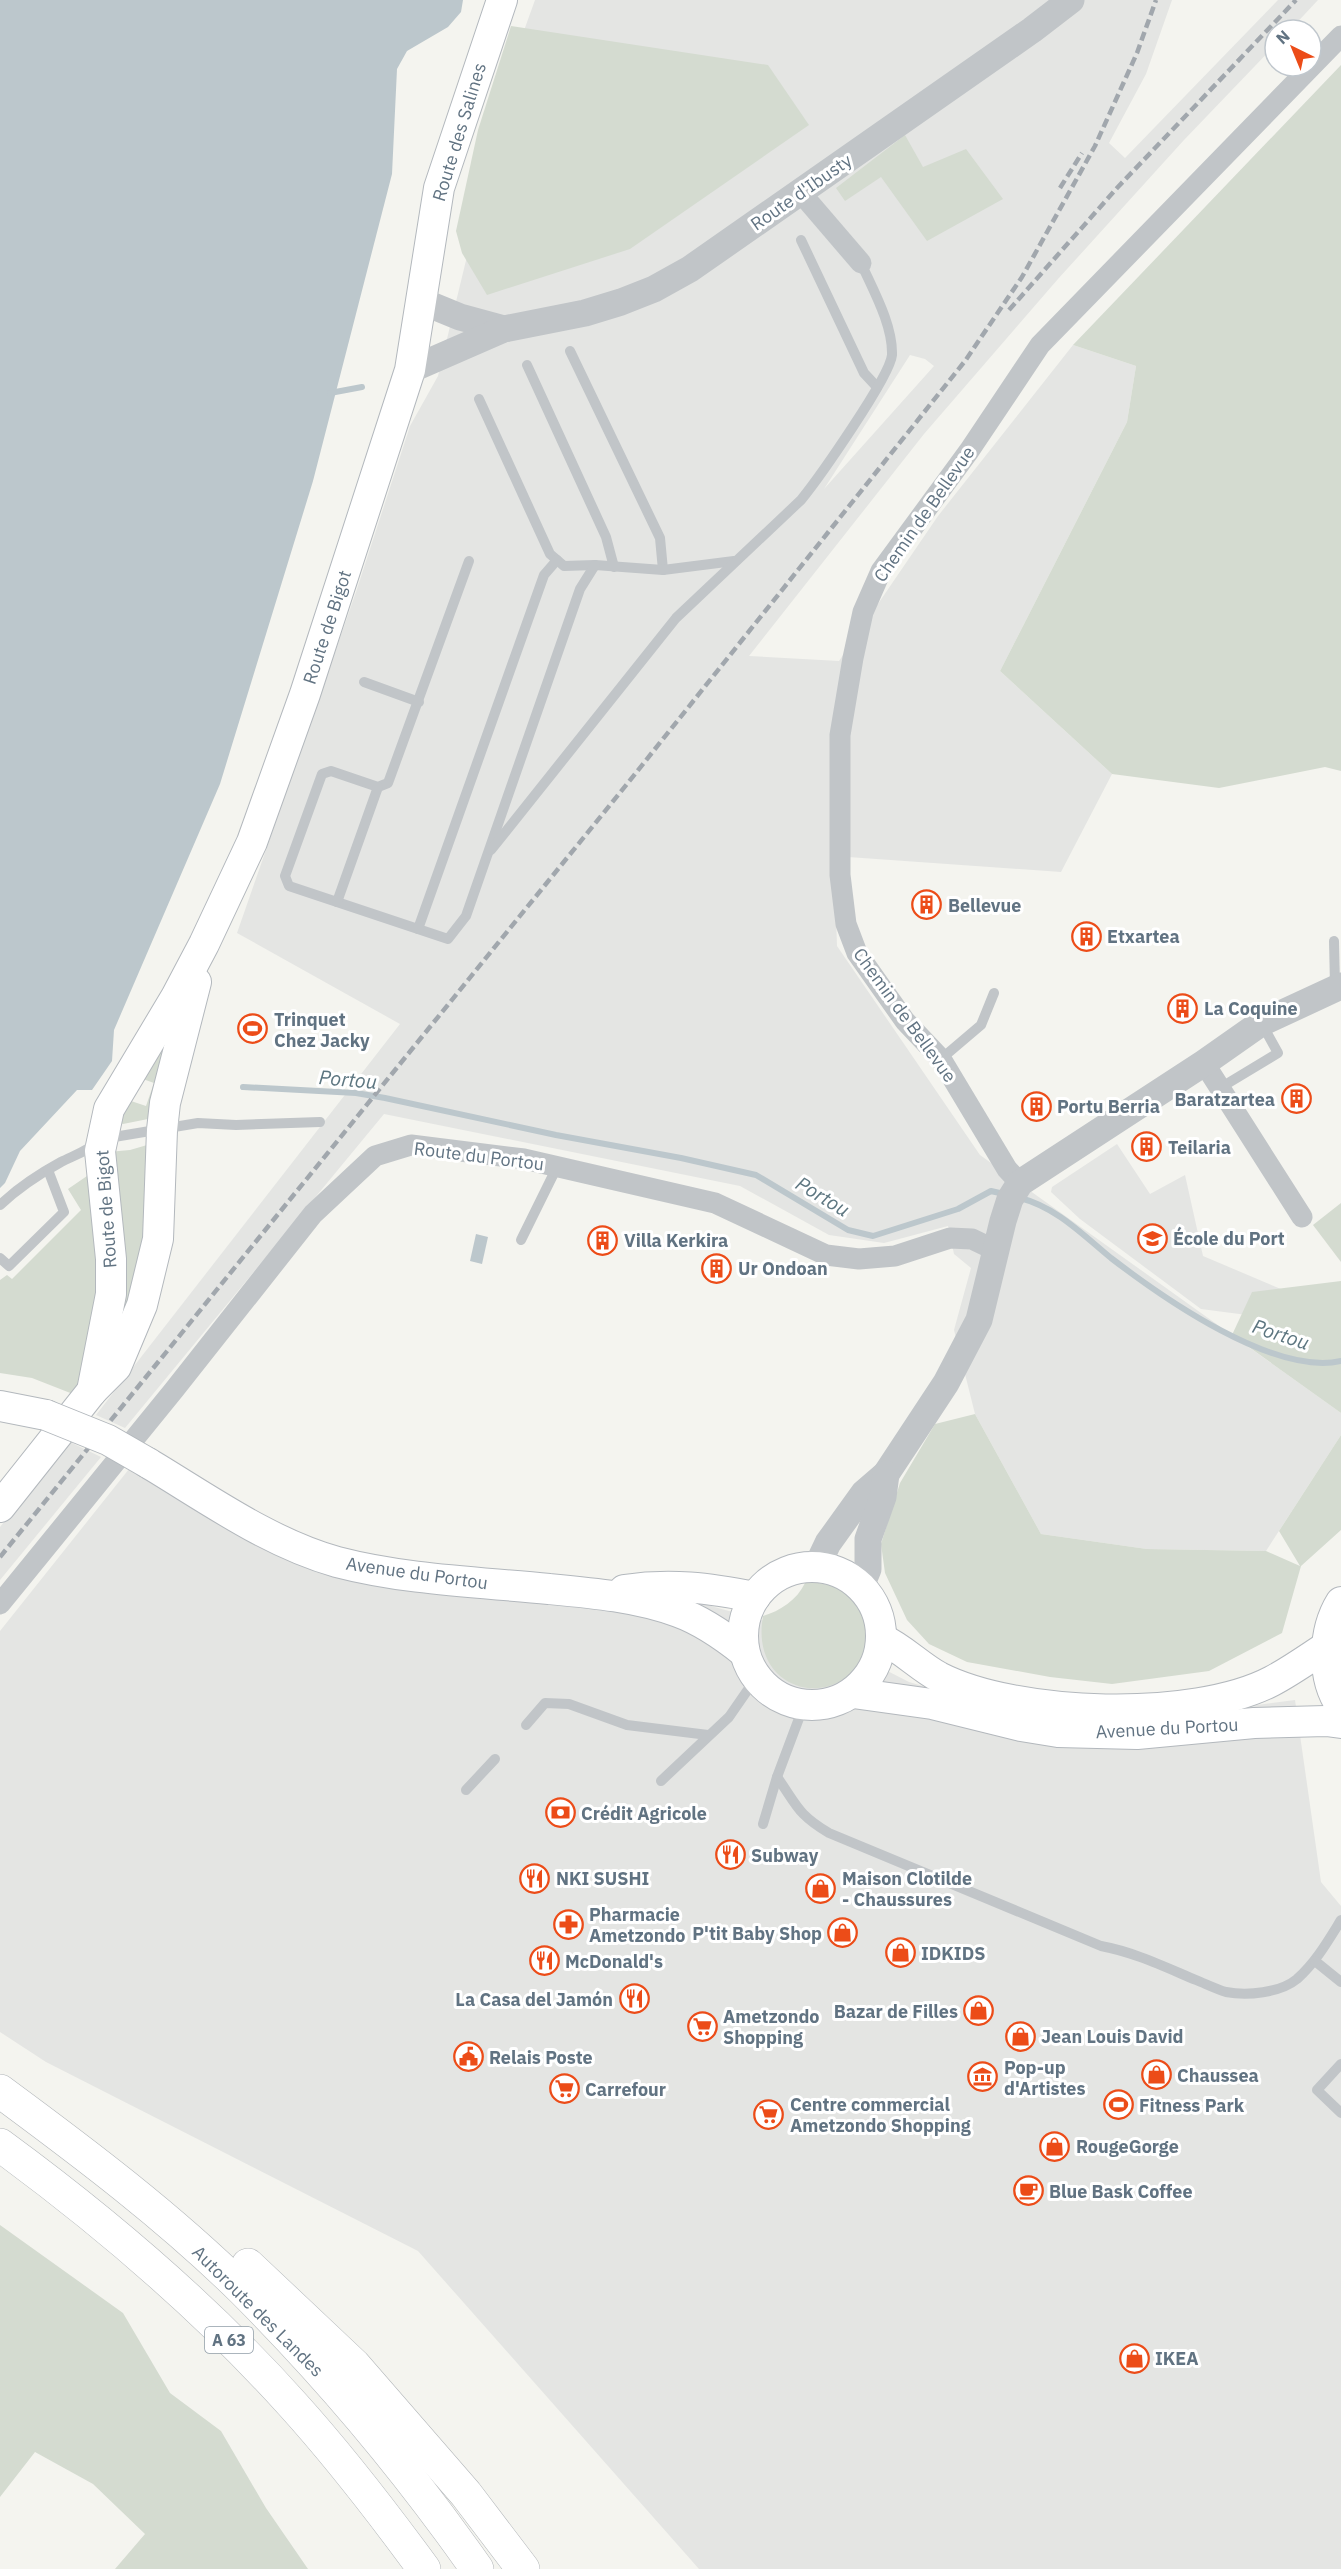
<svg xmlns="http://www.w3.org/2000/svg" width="1341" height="2569" font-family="'IBM Plex Sans',sans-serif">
<rect width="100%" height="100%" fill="#f4f4ef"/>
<g fill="#e4e5e3" fill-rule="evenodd">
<path d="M535 0H1172L1146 74 1109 143 1125 158 1278 0H1318L1290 30H1275V45L1184 140 1058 279 924 434 749 656 839 661 938 516 1073 345 1136 366 1127 422 1000 671 1112 774 1061 872 834 856 837 946 980 1155 1341 1413V1435L1266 1551 1147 1549 1041 1534 975 1414 954 1330 971 1268 954 1254 948 1226 884 1243 829 1235 740 1186 384 1114 125 1428 96 1415 400 1024 237 933 356 592 410 426 438 376 517 50ZM910 355 925 359 934 366 824 489Z"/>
<polygon points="1117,1144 1150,1194 1185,1175 1203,1256 1288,1292 1277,1319 1201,1309 1080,1219 1051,1192 1052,1187"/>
<polygon points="70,1442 101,1457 0,1580 0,1527"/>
<polygon points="137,1459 292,1547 664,1593 819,1636 909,1682 991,1706 1119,1723 1295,1700 1321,1882 1341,1906 1341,2569 699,2569 418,2251 46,2062 0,2032 0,1631"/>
</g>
<g fill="#d4dbd0">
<polygon points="511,26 768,65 809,125 630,249 487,295 462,253 456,231 478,130"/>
<polygon points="1341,65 1341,771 1325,767 1219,788 1112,774 1000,671 1127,422 1136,366 1073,345"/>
<polygon points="905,135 923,167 966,149 1003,199 927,241 881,177 845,201 836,188"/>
<polygon points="174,1020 153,1118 123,1124 114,1120 125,1099 146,1106 154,1083 140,1078"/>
<polygon points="154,1143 136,1301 113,1328 108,1152 130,1150"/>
<polygon points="87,1176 90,1177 101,1272 78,1396 32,1378 0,1373 0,1280 7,1275 12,1279 81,1210 68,1189"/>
<polygon points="1341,1203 1341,1262 1313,1225"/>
<polygon points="1341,1281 1341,1413 1232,1335 1252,1292"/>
<polygon points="975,1414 1041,1534 1147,1549 1266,1551 1300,1566 1279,1531 1341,1435 1341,1530 1301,1566 1282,1633 1209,1671 1112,1684 1050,1677 967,1662 929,1644 907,1620 885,1573 881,1544 900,1483 935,1424"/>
<path d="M805 1583C825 1581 846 1588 857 1606 865 1618 868 1631 865 1645 851 1713 748 1699 763 1616 780 1611 797 1600 805 1583Z"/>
<polygon points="0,2225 123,2313 170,2393 221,2431 266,2508 308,2569 115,2569 145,2534 93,2484 35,2452 0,2497"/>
</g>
<g fill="#bcc7cc">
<polygon points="0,0 463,0 461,12 448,27 407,51 397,69 392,174 313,481 220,784 114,1030 112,1061 92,1090 77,1090 20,1151 5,1183 0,1188"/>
<polygon points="476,1234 488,1237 482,1264 470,1261"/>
</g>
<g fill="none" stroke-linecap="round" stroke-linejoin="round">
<g stroke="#bcc7cc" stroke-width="6">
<polyline points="330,393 362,387"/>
<polyline points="243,1087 356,1093 385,1098 556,1135 681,1158 756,1175 848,1230 873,1236 958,1209 991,1191 1004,1194"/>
<path d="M1020 1198C1056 1207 1083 1235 1111 1258 1163 1298 1274 1376 1341 1361"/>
</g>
<defs>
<g id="secondary">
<polyline points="92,1391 111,1294 111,1259 100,1151 109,1109 176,997 204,944 252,842 305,694 410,370 439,188 502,0"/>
<polyline points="0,1406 46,1415"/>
<path d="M148 1463C208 1499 269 1543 337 1562 406 1580 479 1582 549 1589 592 1593 637 1597 678 1612 703 1621 724 1636 744 1652"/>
<polyline points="0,1507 92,1391 116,1367 142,1305 158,1239 162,1130 165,1103 196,982"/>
<circle cx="812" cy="1636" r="69"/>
<path d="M624 1590C671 1583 709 1588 755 1597"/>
<path d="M1341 1602C1323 1631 1321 1677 1341 1706"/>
<path d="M882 1639C903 1649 919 1666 939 1677 1017 1717 1194 1722 1272 1681 1291 1671 1309 1658 1326 1647"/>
<polyline points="853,1693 932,1704 1021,1726 1058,1732 1137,1734 1254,1723 1326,1721 1341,1723"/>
</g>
<g id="motorway">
<path d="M0 2091C84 2153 169 2217 243 2290 329 2376 407 2469 477 2569"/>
<path d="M0 2145C105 2222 206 2308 293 2405 340 2457 383 2513 424 2569"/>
<polyline points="248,2265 354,2365 466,2494 523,2569"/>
</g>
</defs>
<use href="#secondary" stroke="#b3b8bd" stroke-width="32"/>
<use href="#motorway" stroke="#b3b7ba" stroke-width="34"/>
<g stroke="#c1c5c8" stroke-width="10">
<polyline points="801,240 864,373 877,387"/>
<polyline points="570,351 660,538 663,570"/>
<polyline points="527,365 606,537 614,567"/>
<polyline points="479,399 550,554 564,566 595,565 663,570 734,561"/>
<polyline points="469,561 388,783 378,787 331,771 322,774 285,876 289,886 448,939 466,916 580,589 595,565"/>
<polyline points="364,682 419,702"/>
<path d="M491 850 676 618 801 500C818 479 890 377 892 355 893 325 873 290 861 263"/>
<polyline points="337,902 378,787"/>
<polyline points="418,929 544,575 557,560"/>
<polyline points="1334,941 1335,986"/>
<polyline points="941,1059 981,1025 994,993"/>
<polyline points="1220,1088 1278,1053 1262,1024"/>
<path d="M0 1205C18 1188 39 1174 61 1162 75 1155 90 1150 102 1139L198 1123 236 1125 320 1122"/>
<polyline points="521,1240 557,1167"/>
<polyline points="0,1258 9,1266 64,1212 48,1170"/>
<polyline points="526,1725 545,1703 569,1704 627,1725 708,1735"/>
<path d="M777 1777C797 1805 797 1814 829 1833L1101 1946C1134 1952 1165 1967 1196 1980 1206 1984 1216 1989 1226 1992 1247 1996 1280 1993 1297 1979 1316 1962 1328 1941 1341 1920"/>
<polyline points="661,1781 729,1717 756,1678"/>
<polyline points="466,1790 495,1759"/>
<polyline points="763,1824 777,1777 804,1705"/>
<polyline points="1315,1961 1341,1982"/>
<polyline points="1341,2064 1317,2090 1341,2113"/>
</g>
<g stroke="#c1c5c8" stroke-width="21">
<polyline points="801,193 861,263"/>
<polyline points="1204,1063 1302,1217"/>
<polyline points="1020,1183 1007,1169 941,1059 905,1021 857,953 846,924 840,875 840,735 853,658 863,612 881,571 969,451 1040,345 1341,36"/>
<polyline points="0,1604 174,1390 313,1214 375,1156 411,1145 524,1159 715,1203 826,1255 859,1259 895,1256 950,1238 972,1239 997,1251"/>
</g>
<g stroke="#c1c5c8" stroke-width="27">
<polyline points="421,301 460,317 504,329"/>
<polyline points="410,370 504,329 585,313 621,302 654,289 690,269 1032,30 1071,0"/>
<polyline points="817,1566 828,1543 864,1493 886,1474 946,1383 979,1320 1003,1221 1010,1199 1020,1183 1204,1063 1261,1023 1341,986"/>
<polyline points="861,1586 868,1569 868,1539 883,1497 886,1474"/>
</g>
<use href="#secondary" stroke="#fff" stroke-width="30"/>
<use href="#motorway" stroke="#fff" stroke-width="33"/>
<g stroke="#a1a7ad" stroke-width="4.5" stroke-dasharray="9 4.5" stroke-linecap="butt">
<polyline points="1060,188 1082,153"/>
<polyline points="1009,310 1117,188 1296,0"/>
<polyline points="0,1557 627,784 965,361 1022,277 1095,146 1137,53 1156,0"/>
</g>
<defs>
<polyline id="secondary-bridge" points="46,1415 108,1440 148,1463"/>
</defs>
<use href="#secondary-bridge" stroke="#b3b8bd" stroke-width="32" stroke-linecap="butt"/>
<use href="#secondary-bridge" stroke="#fff" stroke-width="30"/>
</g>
<defs>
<symbol id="building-ring" viewBox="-11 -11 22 22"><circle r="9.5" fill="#fff" stroke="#ec4c18" stroke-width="1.5"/><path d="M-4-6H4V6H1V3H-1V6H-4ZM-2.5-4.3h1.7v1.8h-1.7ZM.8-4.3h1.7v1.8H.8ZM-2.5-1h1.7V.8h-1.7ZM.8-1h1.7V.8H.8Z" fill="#ec4c18"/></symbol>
<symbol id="stadium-ring" viewBox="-11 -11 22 22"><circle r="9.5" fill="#fff" stroke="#ec4c18" stroke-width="1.5"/><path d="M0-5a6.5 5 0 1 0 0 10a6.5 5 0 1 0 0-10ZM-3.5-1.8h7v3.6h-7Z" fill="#ec4c18"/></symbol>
<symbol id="school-ring" viewBox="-11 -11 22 22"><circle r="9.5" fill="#fff" stroke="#ec4c18" stroke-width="1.5"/><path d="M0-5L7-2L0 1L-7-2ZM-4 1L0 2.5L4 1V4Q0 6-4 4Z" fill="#ec4c18"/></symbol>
<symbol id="bank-ring" viewBox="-11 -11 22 22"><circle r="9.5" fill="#fff" stroke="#ec4c18" stroke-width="1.5"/><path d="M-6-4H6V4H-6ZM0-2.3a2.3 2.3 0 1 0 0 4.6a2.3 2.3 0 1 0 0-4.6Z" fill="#ec4c18"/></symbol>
<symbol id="restaurant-ring" viewBox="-11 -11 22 22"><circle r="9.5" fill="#fff" stroke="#ec4c18" stroke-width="1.5"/><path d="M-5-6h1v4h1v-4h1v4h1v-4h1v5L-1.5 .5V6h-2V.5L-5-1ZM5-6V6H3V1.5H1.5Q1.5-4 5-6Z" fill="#ec4c18"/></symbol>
<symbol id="shop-ring" viewBox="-11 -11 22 22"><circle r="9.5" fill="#fff" stroke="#ec4c18" stroke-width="1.5"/><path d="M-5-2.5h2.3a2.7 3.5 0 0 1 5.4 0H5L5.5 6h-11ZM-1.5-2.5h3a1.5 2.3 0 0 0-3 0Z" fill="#ec4c18"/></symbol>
<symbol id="pharmacy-ring" viewBox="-11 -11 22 22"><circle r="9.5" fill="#fff" stroke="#ec4c18" stroke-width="1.5"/><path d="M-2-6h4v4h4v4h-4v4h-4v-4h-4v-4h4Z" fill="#ec4c18"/></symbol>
<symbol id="supermarket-ring" viewBox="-11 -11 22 22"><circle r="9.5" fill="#fff" stroke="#ec4c18" stroke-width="1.5"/><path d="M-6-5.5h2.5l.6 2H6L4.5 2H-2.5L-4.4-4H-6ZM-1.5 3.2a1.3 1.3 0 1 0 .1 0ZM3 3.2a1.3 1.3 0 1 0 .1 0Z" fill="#ec4c18"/></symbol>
<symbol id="civic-ring" viewBox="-11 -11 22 22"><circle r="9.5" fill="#fff" stroke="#ec4c18" stroke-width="1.5"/><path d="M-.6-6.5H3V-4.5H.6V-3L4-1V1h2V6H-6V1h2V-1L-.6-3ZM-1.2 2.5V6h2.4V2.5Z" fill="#ec4c18"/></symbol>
<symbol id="museum-ring" viewBox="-11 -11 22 22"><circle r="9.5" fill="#fff" stroke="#ec4c18" stroke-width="1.5"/><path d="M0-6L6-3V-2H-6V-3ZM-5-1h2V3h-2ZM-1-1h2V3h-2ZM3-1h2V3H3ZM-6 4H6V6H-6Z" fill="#ec4c18"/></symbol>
<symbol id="cafe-ring" viewBox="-11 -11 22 22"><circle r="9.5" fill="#fff" stroke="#ec4c18" stroke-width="1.5"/><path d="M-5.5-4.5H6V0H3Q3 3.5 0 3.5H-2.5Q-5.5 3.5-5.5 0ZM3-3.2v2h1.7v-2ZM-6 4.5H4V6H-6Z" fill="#ec4c18"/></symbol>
</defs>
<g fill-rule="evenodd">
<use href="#building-ring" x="910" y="888" width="33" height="33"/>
<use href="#building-ring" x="1070" y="920" width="33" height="33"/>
<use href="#building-ring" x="1166" y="992" width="33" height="33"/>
<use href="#stadium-ring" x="236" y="1012" width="33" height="33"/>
<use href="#building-ring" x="1280" y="1082" width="33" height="33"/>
<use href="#building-ring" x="1020" y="1090" width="33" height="33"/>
<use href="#building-ring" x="1130" y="1130" width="33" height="33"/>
<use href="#school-ring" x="1136" y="1222" width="33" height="33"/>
<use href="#building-ring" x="586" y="1224" width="33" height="33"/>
<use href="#building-ring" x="700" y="1252" width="33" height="33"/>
<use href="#bank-ring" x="544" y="1796" width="33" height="33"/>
<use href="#restaurant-ring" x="714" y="1838" width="33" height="33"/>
<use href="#restaurant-ring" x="518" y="1862" width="33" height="33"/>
<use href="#shop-ring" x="804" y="1872" width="33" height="33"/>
<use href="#pharmacy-ring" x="552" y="1908" width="33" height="33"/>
<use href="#shop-ring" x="826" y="1916" width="33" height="33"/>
<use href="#shop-ring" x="884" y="1936" width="33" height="33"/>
<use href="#restaurant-ring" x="528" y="1944" width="33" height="33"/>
<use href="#restaurant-ring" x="618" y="1982" width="33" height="33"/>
<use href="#shop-ring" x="962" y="1994" width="33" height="33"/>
<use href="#supermarket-ring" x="686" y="2010" width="33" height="33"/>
<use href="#shop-ring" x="1004" y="2020" width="33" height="33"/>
<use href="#civic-ring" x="452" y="2040" width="33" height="33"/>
<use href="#shop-ring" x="1140" y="2058" width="33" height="33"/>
<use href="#museum-ring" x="966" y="2060" width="33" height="33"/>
<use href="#supermarket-ring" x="548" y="2072" width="33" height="33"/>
<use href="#stadium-ring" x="1102" y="2088" width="33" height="33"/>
<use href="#supermarket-ring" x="752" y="2098" width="33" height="33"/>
<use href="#shop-ring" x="1038" y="2130" width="33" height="33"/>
<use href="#cafe-ring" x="1012" y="2174" width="33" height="33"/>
<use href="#shop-ring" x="1118" y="2342" width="33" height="33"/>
</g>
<g text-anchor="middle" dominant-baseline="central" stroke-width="6" stroke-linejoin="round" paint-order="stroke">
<rect fill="#fff" stroke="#909da8" stroke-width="1.5" x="205" y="2327" width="48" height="26" rx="4.5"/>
<g font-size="16" font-weight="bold" fill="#617382">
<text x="229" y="2340">A 63</text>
</g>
<g font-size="18" fill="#617382" stroke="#fff">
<text transform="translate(459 132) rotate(-73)">Route des Salines</text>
<text transform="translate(801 192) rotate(-35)">Route d'Ibusty</text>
<text transform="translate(924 514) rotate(-55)">Chemin de Bellevue</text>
<text transform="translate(327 627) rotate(-72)">Route de Bigot</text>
<text transform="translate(905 1015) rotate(54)">Chemin de Bellevue</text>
<text transform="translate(479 1156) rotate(7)">Route du Portou</text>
<text transform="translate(106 1209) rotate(-94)">Route de Bigot</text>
<text transform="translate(417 1573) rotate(8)">Avenue du Portou</text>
<text transform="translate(1167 1728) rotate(-3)">Avenue du Portou</text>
<text transform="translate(258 2311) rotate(45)">Autoroute des Landes</text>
</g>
<g font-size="18" font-weight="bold" fill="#617382" stroke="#fff" text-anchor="start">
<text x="948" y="905">Bellevue</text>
<text x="1107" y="936">Etxartea</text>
<text x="1204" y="1008">La Coquine</text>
<text x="274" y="1019">Trinquet<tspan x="274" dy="21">Chez Jacky</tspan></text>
<text x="1275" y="1099" text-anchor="end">Baratzartea</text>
<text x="1057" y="1106">Portu Berria</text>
<text x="1168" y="1147">Teilaria</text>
<text x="1173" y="1238">École du Port</text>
<text x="624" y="1240">Villa Kerkira</text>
<text x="738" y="1268">Ur Ondoan</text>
<text x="581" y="1813">Crédit Agricole</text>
<text x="751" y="1855">Subway</text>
<text x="556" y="1878">NKI SUSHI</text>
<text x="842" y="1878">Maison Clotilde<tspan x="842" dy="21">- Chaussures</tspan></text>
<text x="589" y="1914">Pharmacie<tspan x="589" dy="21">Ametzondo</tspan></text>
<text x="822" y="1933" text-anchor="end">P'tit Baby Shop</text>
<text x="921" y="1953">IDKIDS</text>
<text x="565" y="1961">McDonald's</text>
<text x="613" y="1999" text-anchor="end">La Casa del Jamón</text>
<text x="958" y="2011" text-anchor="end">Bazar de Filles</text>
<text x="723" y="2016">Ametzondo<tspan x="723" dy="21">Shopping</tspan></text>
<text x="1041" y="2036">Jean Louis David</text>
<text x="489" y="2057">Relais Poste</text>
<text x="1004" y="2067">Pop-up<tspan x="1004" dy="21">d'Artistes</tspan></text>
<text x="1177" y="2075">Chaussea</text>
<text x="585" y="2089">Carrefour</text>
<text x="790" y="2104">Centre commercial<tspan x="790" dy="21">Ametzondo Shopping</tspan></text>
<text x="1139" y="2105">Fitness Park</text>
<text x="1076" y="2146">RougeGorge</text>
<text x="1049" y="2191">Blue Bask Coffee</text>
<text x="1155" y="2358">IKEA</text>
</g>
<g font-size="20" font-style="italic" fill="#5d7680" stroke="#fff">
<text transform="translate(348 1079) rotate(5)">Portou</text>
<text transform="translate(823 1196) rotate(31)">Portou</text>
<text transform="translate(1281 1334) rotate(18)">Portou</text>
</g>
</g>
<g transform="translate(1293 48) rotate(317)"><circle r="28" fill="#ffffff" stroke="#c0c7cd" stroke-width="1.5"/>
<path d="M0-4.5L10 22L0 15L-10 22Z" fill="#ec4c18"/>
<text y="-9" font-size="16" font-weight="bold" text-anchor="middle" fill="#617382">N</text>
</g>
</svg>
